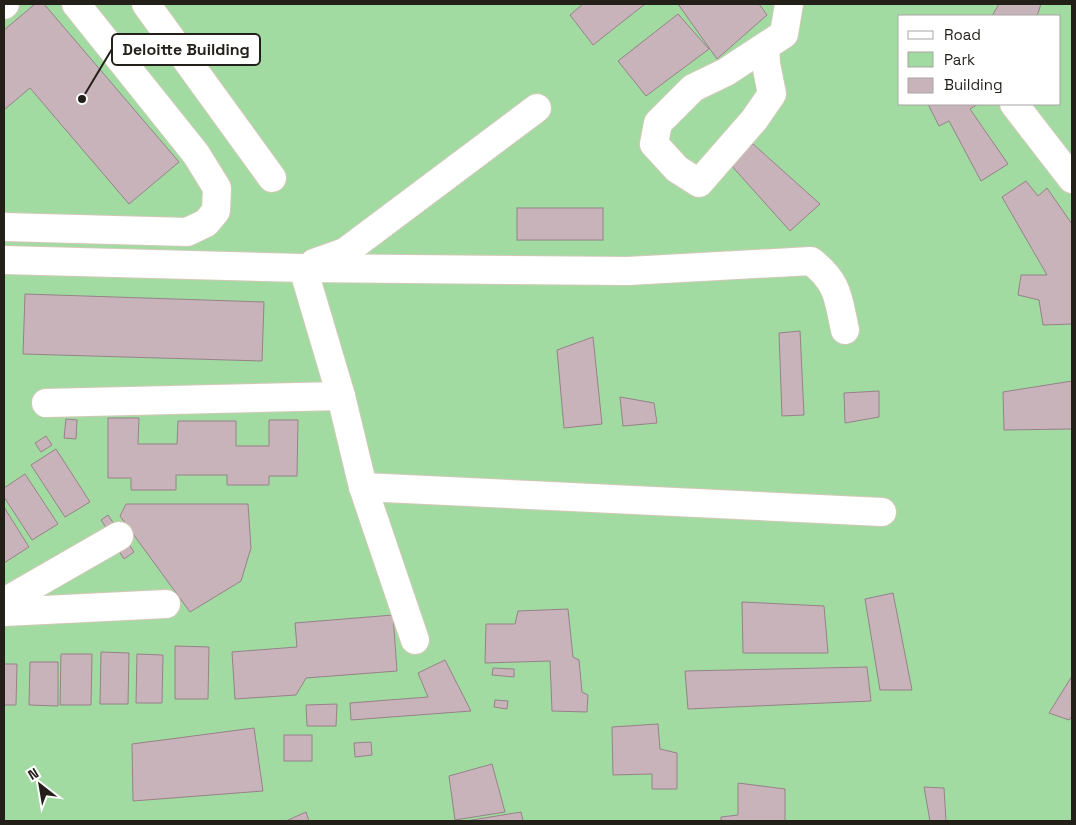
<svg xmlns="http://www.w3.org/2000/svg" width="1076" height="825" font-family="'Space Grotesk',sans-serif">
<rect width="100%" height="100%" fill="#fff3e2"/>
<path fill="#a1dba1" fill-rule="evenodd" d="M4 4H1072V821H4ZM900 16H1060V104H900Z"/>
<g fill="#c8b3ba" stroke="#968288">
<polygon points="35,4 44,4 179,162 129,204 30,88 4,110 4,30"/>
<polygon points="583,4 645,4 593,45 570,15"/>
<polygon points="678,4 759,4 767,15 717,59"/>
<polygon points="999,4 1041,4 1037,16 992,16"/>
<polygon points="678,14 709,49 646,96 618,61"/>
<polygon points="928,104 978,104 970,109 1008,164 981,181 949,121 939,126"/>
<polygon points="753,144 820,204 790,231 730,164"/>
<polygon points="1026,181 1038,196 1047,188 1072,224 1072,324 1043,325 1039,300 1018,295 1021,275 1047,275 1002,197"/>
<rect x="517" y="208" width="86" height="32"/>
<polygon points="25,294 264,302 262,361 23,354"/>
<polygon points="800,331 804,415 782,416 779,333"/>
<polygon points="593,337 602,424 564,428 557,350"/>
<polygon points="1072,381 1072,429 1004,430 1003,392"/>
<polygon points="879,391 879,417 845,423 844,393"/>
<polygon points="620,397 654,403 657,423 623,426"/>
<polygon points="108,418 139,418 138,444 177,444 178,421 236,421 236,446 269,446 269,420 298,420 297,476 269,476 269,485 227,485 227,475 176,475 176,490 131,490 131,478 108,478"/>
<polygon points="66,419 77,420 76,439 64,438"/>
<polygon points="46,436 52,445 41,452 35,443"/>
<polygon points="56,449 90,502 65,517 31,465"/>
<polygon points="25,474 58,524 32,540 4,497 4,488"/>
<polygon points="126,504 248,504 251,548 241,581 190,612 120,516"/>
<polygon points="4,507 29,547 4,563"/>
<polygon points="108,515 114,524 107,529 101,520"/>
<polygon points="125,538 134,552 124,559 115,545"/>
<polygon points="893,593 912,690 880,690 865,599"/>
<polygon points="742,602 824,606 828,653 743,653"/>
<polygon points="568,609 573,657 579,660 582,692 588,695 587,712 552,711 550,661 485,663 486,624 515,624 518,611"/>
<polygon points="393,615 397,671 306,678 296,695 235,699 232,652 297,647 295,623"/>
<polygon points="175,646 209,647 208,699 175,699"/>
<polygon points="101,652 129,653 128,704 100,704"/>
<polygon points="61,654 92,654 91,705 60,705"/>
<polygon points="137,654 163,655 162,703 136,703"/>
<polygon points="445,660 471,711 351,720 350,703 428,697 418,673"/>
<polygon points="30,662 58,662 58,706 29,705"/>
<polygon points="4,664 17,664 16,705 4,705"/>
<polygon points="867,667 871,701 688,709 685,671"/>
<polygon points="493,668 514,669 514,677 492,675"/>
<polygon points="1072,676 1072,716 1069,720 1049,713"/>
<polygon points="495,700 508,701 507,709 494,707"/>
<polygon points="337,704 336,726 307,726 306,705"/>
<polygon points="658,724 660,749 677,753 677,789 652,789 652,774 613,775 612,727"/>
<polygon points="254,728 263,791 133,801 132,744"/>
<rect x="284" y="735" width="28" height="26"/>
<polygon points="371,742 372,755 355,757 354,743"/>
<polygon points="492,764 505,812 455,820 449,776"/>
<polygon points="738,783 785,789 785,821 721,821 721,817 738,815"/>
<polygon points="924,787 944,788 946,821 930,821"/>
<polygon points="306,812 309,821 286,821"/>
<polygon points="521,812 523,821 466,821"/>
</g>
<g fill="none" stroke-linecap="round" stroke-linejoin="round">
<defs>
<g id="minor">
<polyline points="146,4 272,178"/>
<polyline points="4,5 5,4"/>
<polyline points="765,47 766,64 772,94 754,120 699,183 677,169 654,144 658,123 693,88 726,72 784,34 789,4"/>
<polyline points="1014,104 1072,179"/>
<polyline points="4,227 187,232 206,223 216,211 217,188 196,154 76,4"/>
<polyline points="4,260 303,268 341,396 363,487 415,640"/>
<polyline points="314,263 345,252 537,108"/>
<path d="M303 268 628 271 811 261C839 283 838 298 845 330"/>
<polyline points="46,403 341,396"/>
<polyline points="363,487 882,512"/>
<polyline points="4,602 119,536"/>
<polyline points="4,612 166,604"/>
</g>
</defs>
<use href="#minor" stroke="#d4c8b8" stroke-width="30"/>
<use href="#minor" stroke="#fff" stroke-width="28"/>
</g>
<path fill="none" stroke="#231f19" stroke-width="2" d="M82 99L112 49"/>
<circle fill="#231f19" stroke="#fff" stroke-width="2" cx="82" cy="99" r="5"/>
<rect fill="#fff" stroke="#231f19" stroke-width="2" x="112" y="34" width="148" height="31" rx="5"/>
<g font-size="16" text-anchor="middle" font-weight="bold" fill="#231f19">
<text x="186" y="55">Deloitte Building</text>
</g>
<rect width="1076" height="825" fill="none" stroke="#231f19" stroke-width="10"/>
<rect x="898" y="15" width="162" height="90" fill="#ffffff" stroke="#a7a5a3"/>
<rect x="908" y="31" width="25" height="8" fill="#ffffff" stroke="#a7a5a3"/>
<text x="944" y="40" font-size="15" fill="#231f19">Road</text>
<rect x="908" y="52" width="25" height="15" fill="#a1dba1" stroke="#a7a5a3"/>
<text x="944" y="65" font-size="15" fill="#231f19">Park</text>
<rect x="908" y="78" width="25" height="15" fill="#c8b3ba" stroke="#a7a5a3"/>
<text x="944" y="90" font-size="15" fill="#231f19">Building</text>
<g transform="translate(40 785) rotate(329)" stroke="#ffffff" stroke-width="4" paint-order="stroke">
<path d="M0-4L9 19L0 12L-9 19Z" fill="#231f19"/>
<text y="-8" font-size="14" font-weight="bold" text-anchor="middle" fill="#231f19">N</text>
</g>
</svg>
